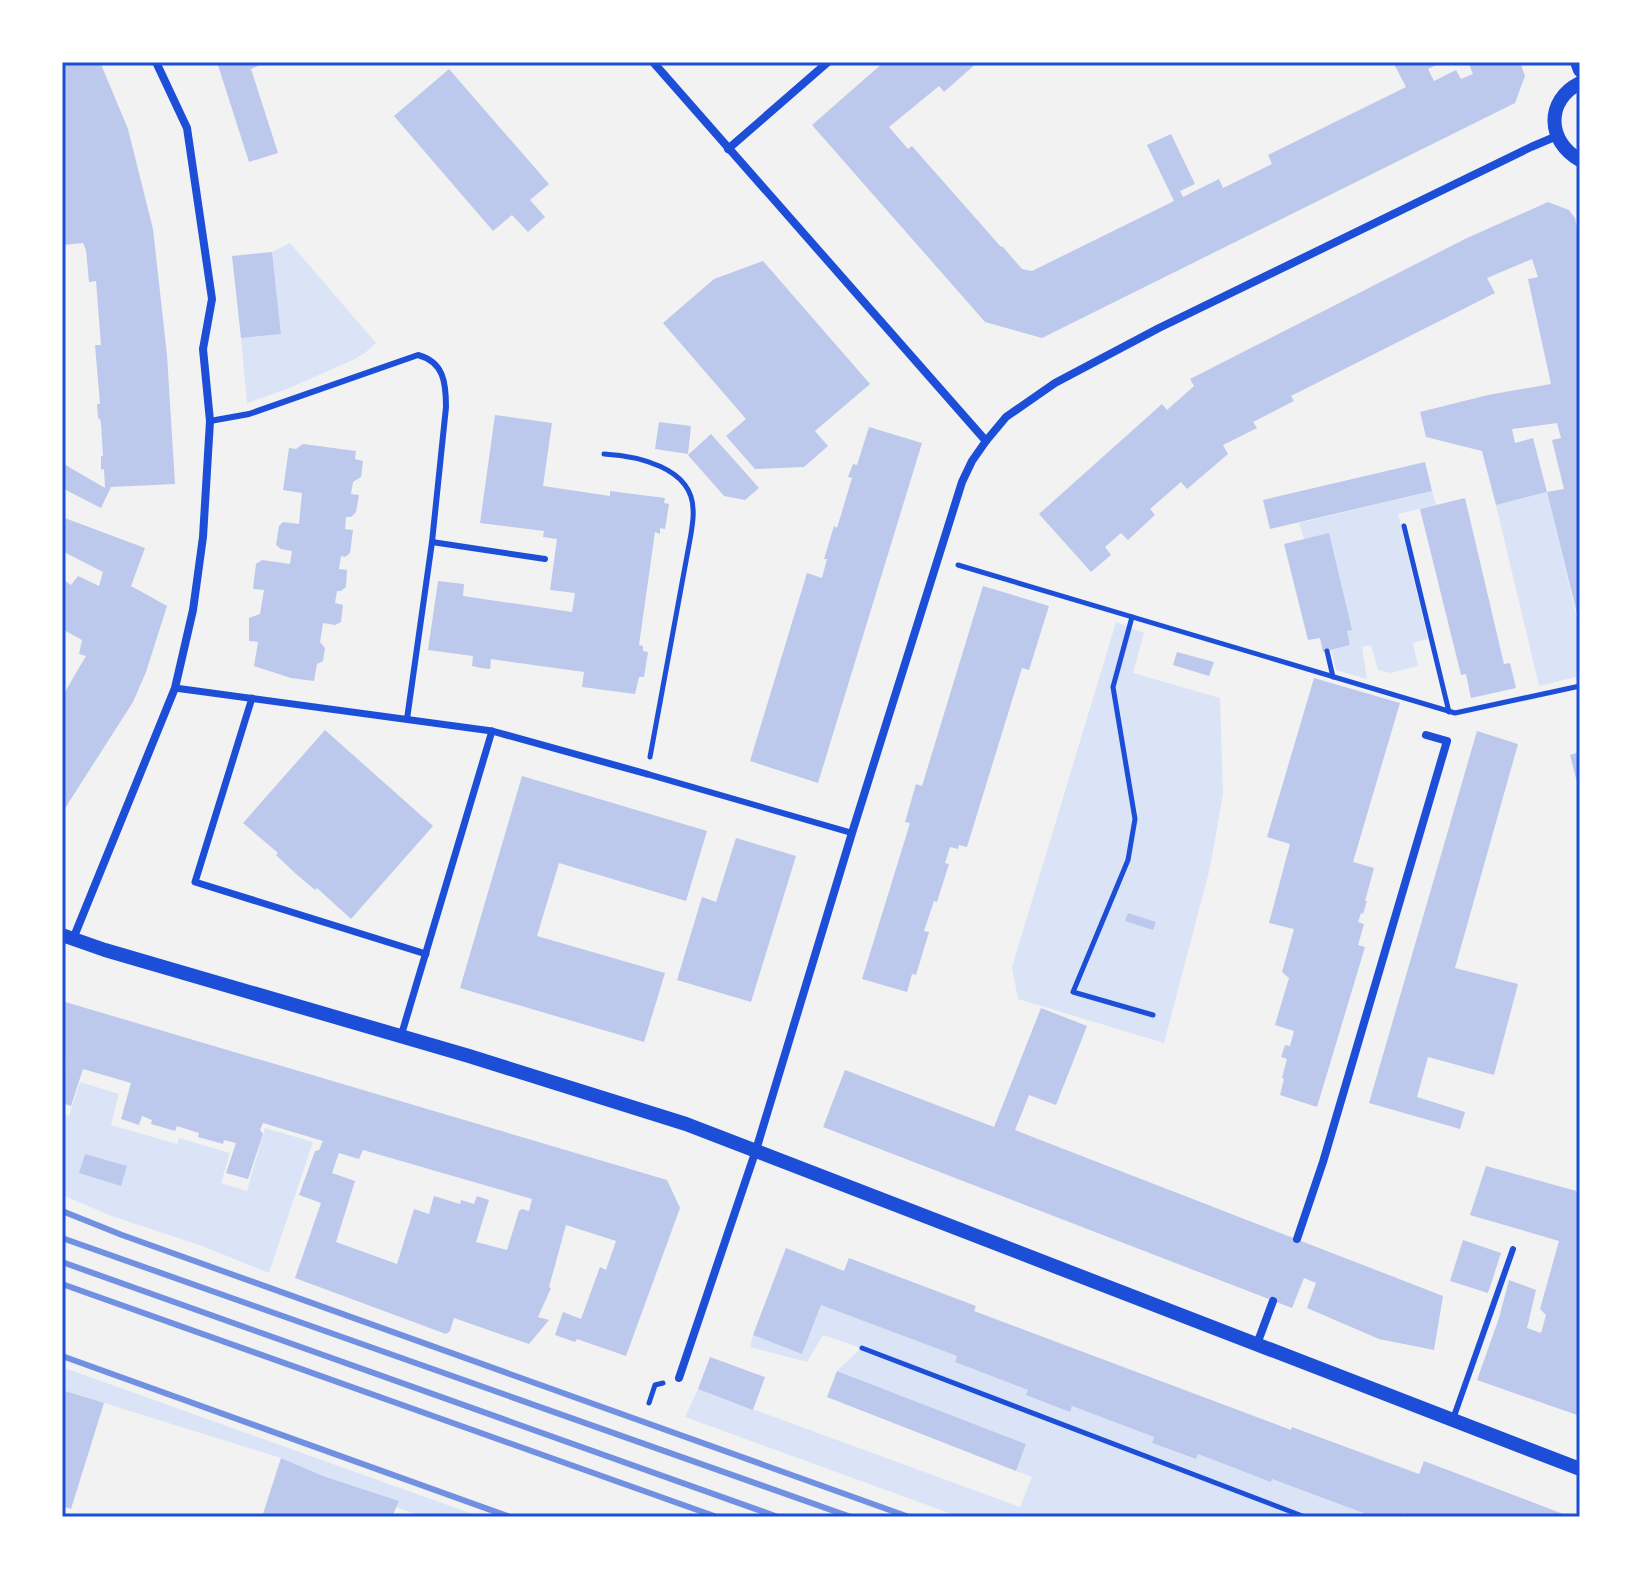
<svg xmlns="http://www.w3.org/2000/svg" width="1642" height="1579" font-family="Inter,sans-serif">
<rect width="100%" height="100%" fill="#f2f2f2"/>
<g fill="#dbe4f7">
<polygon points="290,243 376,343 365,353 355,359 287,389 247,403 241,338 281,334 272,252"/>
<polygon points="1432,491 1436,505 1398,514 1428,639 1413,643 1418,666 1391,673 1378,670 1371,645 1362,647 1367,679 1336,670 1331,650 1350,645 1347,631 1304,539 1299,523"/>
<polygon points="1547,492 1580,631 1580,676 1539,686 1496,505"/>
<polygon points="1116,622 1144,633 1133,673 1220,698 1223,794 1210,868 1164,1043 1018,999 1012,967"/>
<polygon points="80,1082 119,1094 111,1125 177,1144 179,1138 230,1153 221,1183 247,1191 265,1128 313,1142 269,1273 202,1246 114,1217 62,1195 62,1114 69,1116"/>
<polygon points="821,1305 957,1356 955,1362 1028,1390 1026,1395 1070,1411 1072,1406 1154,1437 1152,1443 1196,1459 1198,1454 1271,1481 1272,1479 1374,1517 960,1517 685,1417 698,1389 1020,1507 1032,1477 1016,1471 1026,1444 837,1371 861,1348 823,1335 807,1362 750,1347 753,1335 802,1354"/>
<polygon points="62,1367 481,1517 422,1517 396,1507 398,1501 323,1476 281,1458 62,1390"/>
</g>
<g fill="#bdc9ec" fill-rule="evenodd">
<polygon points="62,62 100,62 128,129 153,229 167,355 175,484 111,487 101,508 62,488 62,463 105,488 104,469 101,470 101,456 103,456 101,424 100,419 98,418 97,404 100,404 95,345 101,345 96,281 89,282 86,250 83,243 62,245"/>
<polygon points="217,62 259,62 260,65 251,69 278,153 249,162"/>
<polygon points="884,62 978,62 944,92 939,86 889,127 908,149 912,146 1001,247 1002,246 1022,269 1032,271 1174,201 1147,145 1171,134 1195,184 1180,191 1183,197 1219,179 1223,188 1272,164 1268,155 1406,87 1393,62 1442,62 1428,69 1434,81 1456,70 1461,79 1473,74 1468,62 1520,62 1525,76 1515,103 1042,338 985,322 812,125"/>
<polygon points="449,69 549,184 530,200 545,217 528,232 512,215 493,231 394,116"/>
<path d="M1548 202 1569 210 1575 218 1580 242V626L1547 492 1496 505 1482 451 1426 437 1420 412 1488 395 1551 384 1528 279 1538 277 1532 259 1487 278 1495 293 1291 396 1294 401 1253 422 1257 428 1223 445 1228 454 1187 489 1181 482 1150 509 1155 515 1128 540 1121 533 1105 547 1111 555 1091 572 1039 514 1162 404 1167 410 1194 386 1190 379 1467 238ZM1557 423 1561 438 1552 440 1564 489 1547 492 1533 438 1515 443 1512 429Z"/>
<polygon points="272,252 281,334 241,338 232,256"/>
<polygon points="763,261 870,384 815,431 828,446 804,467 755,469 726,436 746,419 663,323 714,279"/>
<polygon points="495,415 552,423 543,486 610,496 610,491 649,496 665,498 664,503 669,504 665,529 660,528 660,534 655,532 639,645 643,646 643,651 648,652 644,677 639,677 635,694 582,687 584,672 491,659 490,669 481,668 472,666 473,656 428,650 438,581 464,584 463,596 572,612 575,593 550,590 557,539 543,537 544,531 480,523"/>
<polygon points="659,422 691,426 688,454 655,449"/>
<polygon points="869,427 922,443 818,783 750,761 807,573 822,578 827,559 824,559 834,526 837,528 852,478 848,477 853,464 857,465"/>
<polygon points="711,434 759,488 745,500 724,496 688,455"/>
<polygon points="303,444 356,451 355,459 363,461 361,477 353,482 351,494 359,495 356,512 351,517 346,517 345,529 353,530 350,553 345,557 341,556 339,569 347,570 346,587 341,591 337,591 335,603 343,605 341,622 335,625 323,623 320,642 325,648 323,661 317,664 314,681 291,678 254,666 258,642 249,641 249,618 260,614 264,590 253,589 256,564 262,560 290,564 292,551 281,549 276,545 279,526 283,522 299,524 302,493 283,490 289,448 296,449"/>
<polygon points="1425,462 1432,491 1270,529 1263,500"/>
<polygon points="1465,498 1504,664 1510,663 1516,688 1471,698 1466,674 1461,675 1420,509"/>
<polygon points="62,517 145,548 131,586 167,606 146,672 133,702 62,813 62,697 86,656 79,654 82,640 62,629 62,579 71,585 78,576 99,586 103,572 62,551"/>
<polygon points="1329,533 1352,630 1347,631 1350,645 1323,652 1320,638 1308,640 1284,544"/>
<polygon points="983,586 1049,606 1029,670 1022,668 967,847 959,845 958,849 950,847 945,863 949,864 937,902 934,901 924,931 929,932 916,975 912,974 907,992 862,979 907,833 910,823 905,822 916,784 922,786"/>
<polygon points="1177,652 1214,662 1209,676 1173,665"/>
<polygon points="1314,678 1400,703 1353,862 1374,868 1365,901 1367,901 1363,914 1361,913 1358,922 1364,924 1358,945 1365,947 1317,1107 1280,1095 1284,1079 1282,1078 1287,1059 1281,1057 1285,1045 1290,1046 1294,1031 1275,1025 1289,978 1282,972 1294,929 1269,923 1290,844 1267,837"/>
<polygon points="325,730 433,826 351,919 317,888 315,890 295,873 276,855 278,853 243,823"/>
<polygon points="1477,731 1518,744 1455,968 1518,984 1494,1075 1428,1057 1417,1097 1465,1112 1460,1129 1369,1103"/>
<polygon points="1580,752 1580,790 1579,790 1570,755"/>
<polygon points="522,776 707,831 686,901 559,863 537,936 665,973 644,1042 460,988"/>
<polygon points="736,838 796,856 751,1002 677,980 702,897 716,902"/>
<polygon points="1128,913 1156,922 1153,930 1125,921"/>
<path d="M62 1001 667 1180 680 1208 626 1356 577 1339 575 1342 555 1335 563 1312 581 1319 600 1267 606 1270 616 1241 566 1225 549 1287 551 1288 538 1317 549 1320 529 1344 454 1318 450 1331 446 1334 295 1278 321 1203 299 1195 315 1151 319 1150 323 1141 263 1123 260 1130 263 1134 248 1179 226 1173 236 1143 224 1140 223 1144 198 1137 199 1133 177 1126 175 1131 151 1124 152 1120 142 1116 139 1125 121 1119 131 1083 83 1069 71 1106 62 1103V1077L66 1063 62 1062ZM363 1150 532 1199 529 1211 522 1209 519 1211 507 1250 476 1242 489 1200 477 1196 474 1204 461 1200 460 1204 434 1196 429 1214 414 1209 397 1264 336 1242 355 1181 332 1173 339 1153 359 1159Z"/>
<polygon points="1041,1008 1087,1026 1056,1105 1029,1095 1015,1130 1443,1296 1434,1350 1379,1339 1307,1308 1316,1283 1304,1278 1292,1308 823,1127 845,1070 994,1127"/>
<polygon points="85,1154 127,1166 121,1186 79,1173"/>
<polygon points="1486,1166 1580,1192 1580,1416 1477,1380 1499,1318 1509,1280 1536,1290 1527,1328 1541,1333 1546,1315 1540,1309 1559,1241 1470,1215"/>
<polygon points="1463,1240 1501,1253 1488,1293 1450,1281"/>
<polygon points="786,1248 844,1271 849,1258 976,1306 974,1311 1291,1430 1292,1427 1419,1474 1424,1461 1571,1517 1415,1517 1404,1513 1403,1517 1374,1517 1272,1479 1271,1482 1198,1454 1196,1459 1152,1443 1154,1437 1072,1406 1070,1412 1026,1395 1028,1390 955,1362 957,1356 821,1305 802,1354 753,1335"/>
<polygon points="710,1357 765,1377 753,1410 698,1389"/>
<polygon points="837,1371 1026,1444 1016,1471 827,1397"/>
<polygon points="62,1390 104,1403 71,1509 62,1506"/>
<polygon points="281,1458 323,1476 399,1501 392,1517 262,1517"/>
</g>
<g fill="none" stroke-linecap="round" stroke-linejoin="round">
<g stroke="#1d4ed8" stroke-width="5">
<path d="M604 454C637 456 692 467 693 509 694 517 692 526 691 534L650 757"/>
<polyline points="1404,526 1449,712"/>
<polyline points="958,565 1455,713 1580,686"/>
<polyline points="1132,617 1113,687 1135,819 1128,860 1073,992 1153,1015"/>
<polyline points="1327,651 1333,677"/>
<polyline points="862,1348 1305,1517"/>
<polyline points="649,1403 655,1385 663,1383"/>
</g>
<g stroke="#1d4ed8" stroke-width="6">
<path d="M210 421 249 414 418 355C444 362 446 383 446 407L432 542 407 719"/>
<polyline points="432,542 545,559"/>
<polyline points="647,774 852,833"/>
<polyline points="1453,1419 1513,1249"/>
</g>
<g stroke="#1d4ed8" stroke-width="7">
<polyline points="175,688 492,731 401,1036"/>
<polyline points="252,698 195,882 426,954"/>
<polyline points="492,731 647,774"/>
</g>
<g stroke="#1d4ed8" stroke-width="8">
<polyline points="653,62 986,441"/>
<polyline points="728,149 828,62"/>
<polyline points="73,939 175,688 193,610 203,537 210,421 203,349 212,299 187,128 156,62"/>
<polyline points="1297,1239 1323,1162 1447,741 1426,735"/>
<polyline points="1257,1344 1273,1301"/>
<polyline points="679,1378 756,1150 852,833 962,482 972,461 986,441 1006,417 1055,383 1159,328 1531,147 1557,136"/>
</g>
<g stroke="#1d4ed8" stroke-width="14">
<polyline points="1577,62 1580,70"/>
<path d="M1580 83C1545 100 1547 142 1580 160"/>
<polyline points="62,935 105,950 469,1056 686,1124 1580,1469"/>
</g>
<g stroke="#7290e2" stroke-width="6">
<polyline points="62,1211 122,1235 909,1517"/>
<polyline points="62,1238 851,1517"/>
<polyline points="62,1262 778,1517"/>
<polyline points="62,1284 717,1517"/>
<polyline points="62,1356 510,1517"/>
</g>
</g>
<rect width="1642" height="1579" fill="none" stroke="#ffffff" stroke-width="128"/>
<rect x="64" y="64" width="1514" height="1451" fill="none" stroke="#1d4ed8" stroke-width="3"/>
</svg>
